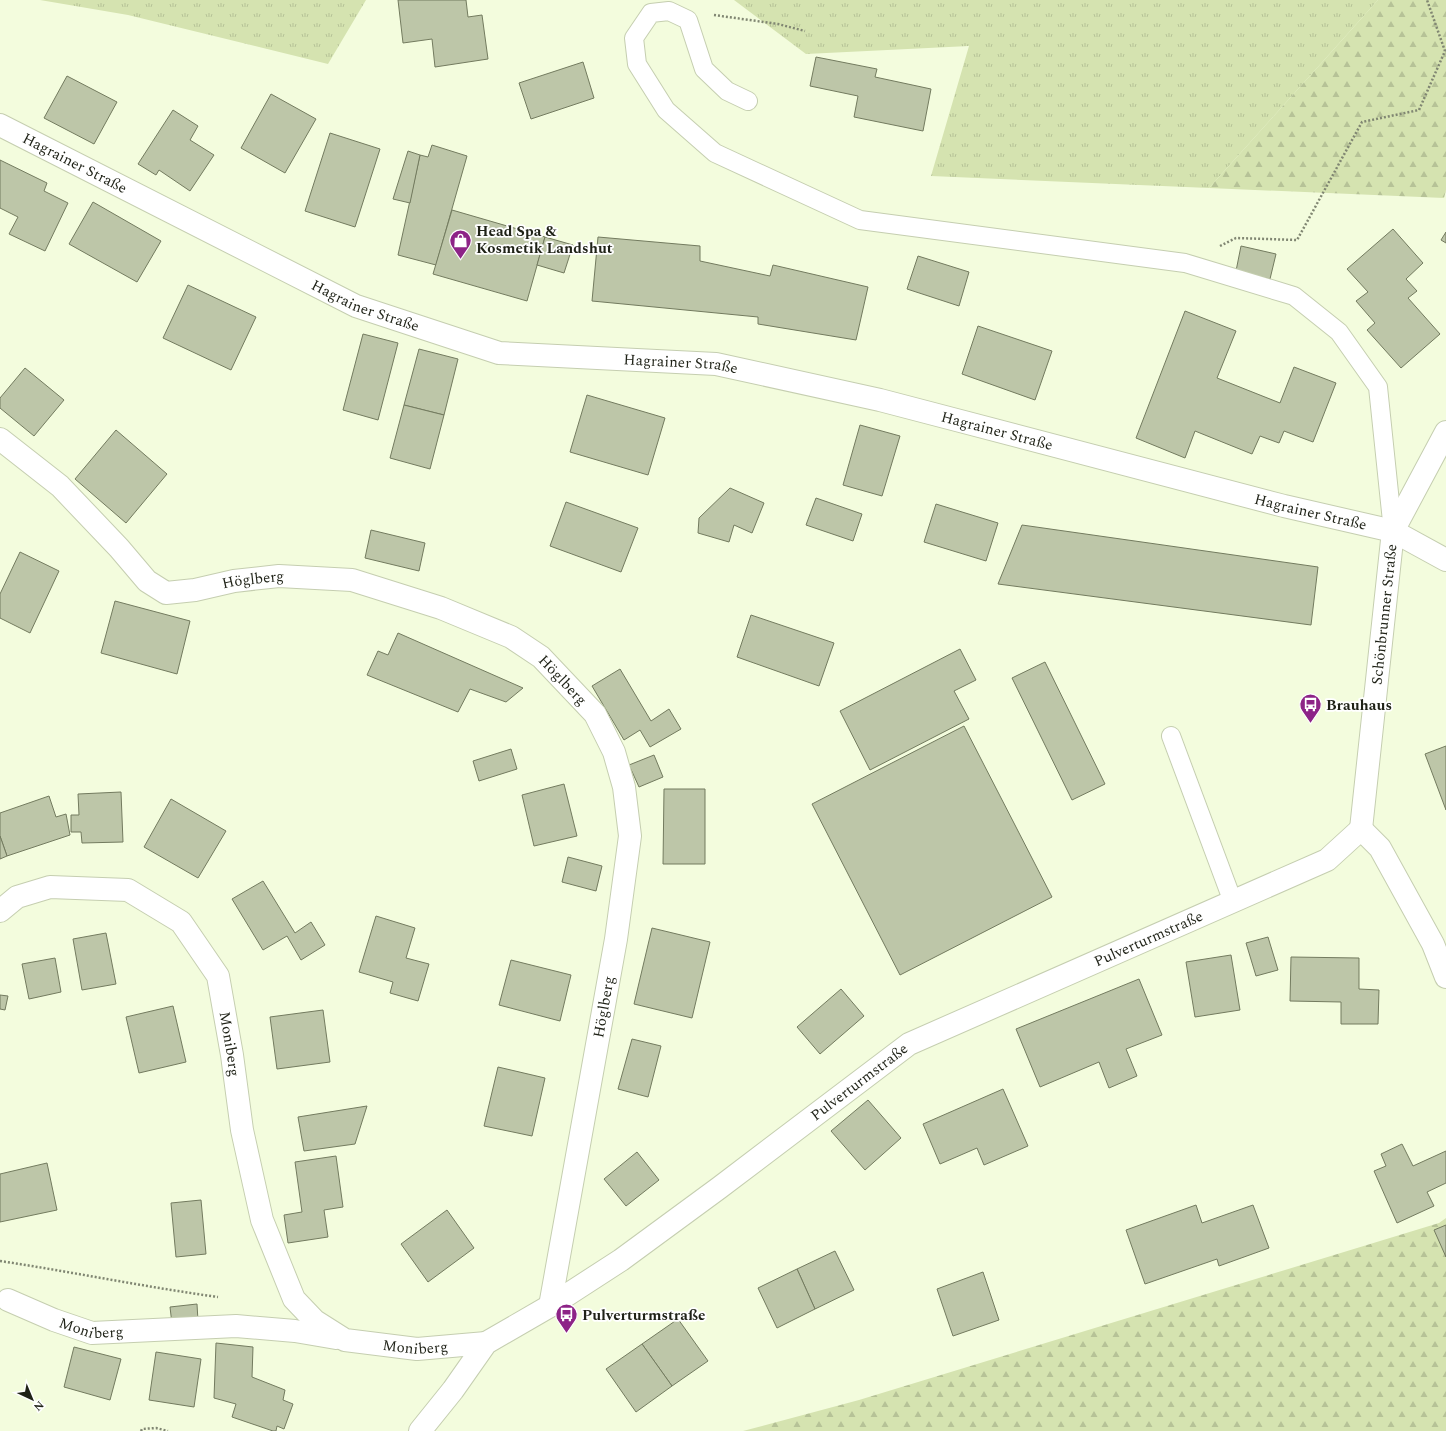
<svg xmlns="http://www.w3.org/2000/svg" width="1446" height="1431" font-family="Spectral,serif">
<defs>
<pattern id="grass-tufts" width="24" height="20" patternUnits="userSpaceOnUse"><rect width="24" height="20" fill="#d5e3b0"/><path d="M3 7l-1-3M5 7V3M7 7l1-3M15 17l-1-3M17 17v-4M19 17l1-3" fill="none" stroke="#b6c297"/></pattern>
<pattern id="forest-firs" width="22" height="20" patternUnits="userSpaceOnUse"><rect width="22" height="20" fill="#d5e3b0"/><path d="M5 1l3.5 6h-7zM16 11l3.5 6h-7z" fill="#b6c297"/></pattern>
</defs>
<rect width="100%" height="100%" fill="#f3fcdd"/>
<g fill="url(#grass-tufts)">
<polygon points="40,0 366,0 328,64 128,15"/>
<polygon points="734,0 1378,0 1209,188 931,176 969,46 806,54"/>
</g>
<g fill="url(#forest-firs)">
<polygon points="1378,0 1446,0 1446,190 1444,198 1209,188"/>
<polygon points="1446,1218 1446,1431 743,1431 859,1400 1439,1223"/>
</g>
<g fill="#bdc6a8" stroke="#737b5f">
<polygon points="398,0 466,0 468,17 482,15 488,59 435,67 432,39 403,43"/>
<polygon points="816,57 877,69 875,77 931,89 923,131 854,117 858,96 810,86"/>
<polygon points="583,62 594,98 531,119 519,83"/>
<polygon points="67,76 117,102 94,144 44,118"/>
<polygon points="271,94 316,119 285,173 241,148"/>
<polygon points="173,110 198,126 190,140 214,155 190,191 159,170 156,175 138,164"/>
<polygon points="330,133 380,149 355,227 305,211"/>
<polygon points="432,145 467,156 436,265 398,255 420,155 428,157"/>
<polygon points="408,151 420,155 410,203 393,199"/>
<polygon points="0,160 47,183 44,191 68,203 45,251 9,234 18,217 0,208"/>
<polygon points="93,202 161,241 137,282 69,244"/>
<polygon points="452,210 545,237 527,301 433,274"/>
<polygon points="1393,229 1423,263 1406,279 1417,291 1408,298 1440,334 1401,368 1367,330 1375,323 1356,301 1368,292 1347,269"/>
<polygon points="1446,232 1446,243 1441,240"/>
<polygon points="545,237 573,245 564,273 537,265"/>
<polygon points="598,237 700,246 700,261 770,276 773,265 868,287 856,340 758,324 758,317 592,301"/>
<polygon points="1241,246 1276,254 1270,279 1236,271"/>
<polygon points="918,256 969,272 959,306 907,289"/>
<polygon points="188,285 256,317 231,370 163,338"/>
<polygon points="1185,311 1236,331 1217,378 1280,403 1294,367 1336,383 1313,442 1284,431 1279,443 1260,436 1252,454 1195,431 1185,458 1136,438"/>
<polygon points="978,326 1052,351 1035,400 962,374"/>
<polygon points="363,334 398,343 378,420 343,410"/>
<polygon points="419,349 458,359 444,415 404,405"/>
<polygon points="25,368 64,400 34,436 0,408 0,398"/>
<polygon points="587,395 665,418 648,475 570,452"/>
<polygon points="404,405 444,415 430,469 390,458"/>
<polygon points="860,425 900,436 882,496 843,485"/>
<polygon points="116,430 167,474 126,523 75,479"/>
<polygon points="730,488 764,503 752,533 734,525 729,542 698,533 699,518"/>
<polygon points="816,498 862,514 853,541 806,525"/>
<polygon points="566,502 638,528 621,572 550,546"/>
<polygon points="936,504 998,523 986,561 924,542"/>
<polygon points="1022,525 1318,567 1311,625 998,584"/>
<polygon points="371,530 425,543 419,571 365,558"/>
<polygon points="20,552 59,571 30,633 0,618 0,594"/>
<polygon points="115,601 190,621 177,674 101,653"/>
<polygon points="751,615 834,643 819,686 737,657"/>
<polygon points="398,633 523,688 506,702 470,689 458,712 367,675 378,651 388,655"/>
<polygon points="960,649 976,680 954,691 969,719 870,770 840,711"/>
<polygon points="1045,662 1105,784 1072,800 1012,678"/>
<polygon points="620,669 651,721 669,709 681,729 650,747 640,730 624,740 592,686"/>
<polygon points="964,726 1052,897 900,975 812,804"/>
<polygon points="1446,746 1446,810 1425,754"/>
<polygon points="511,749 517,769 479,781 473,761"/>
<polygon points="654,755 663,777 639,787 629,765"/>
<polygon points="564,784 577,836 534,846 522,795"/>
<polygon points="664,789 705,789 705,864 663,864"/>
<polygon points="121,792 123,842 82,843 81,832 71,832 71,815 79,815 78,794"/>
<polygon points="49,796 56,817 66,814 70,835 7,856 0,836 0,813"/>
<polygon points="171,799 226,831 198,878 144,847"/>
<polygon points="0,836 7,856 0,859"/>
<polygon points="568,857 602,866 596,891 562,882"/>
<polygon points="263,881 295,933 311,922 325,945 301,960 287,936 263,950 232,899"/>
<polygon points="376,916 415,928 406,958 429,964 418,1001 390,993 393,982 359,972"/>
<polygon points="652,928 710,942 692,1018 634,1004"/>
<polygon points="106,933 116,984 82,990 73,939"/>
<polygon points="1268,937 1278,970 1256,976 1246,943"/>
<polygon points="1231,955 1240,1010 1195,1017 1186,962"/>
<polygon points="1291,957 1359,958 1359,989 1379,990 1378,1024 1341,1024 1341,1002 1290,1001"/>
<polygon points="55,958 61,992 29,999 22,964"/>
<polygon points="511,960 571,975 560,1021 499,1005"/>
<polygon points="1139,979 1162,1035 1126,1049 1137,1076 1109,1088 1099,1062 1040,1087 1016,1029"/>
<polygon points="841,989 864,1016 820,1054 797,1027"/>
<polygon points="0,995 8,996 5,1010 0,1009"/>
<polygon points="173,1006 186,1062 139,1073 126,1017"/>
<polygon points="323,1010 330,1062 277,1069 270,1017"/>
<polygon points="632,1039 661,1046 648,1097 618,1089"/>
<polygon points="498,1067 545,1078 532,1136 484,1126"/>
<polygon points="1003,1089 1028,1146 984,1165 977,1148 940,1164 923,1124"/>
<polygon points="868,1100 901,1138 865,1170 831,1131"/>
<polygon points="367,1106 355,1144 304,1151 298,1117"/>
<polygon points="1402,1144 1413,1166 1446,1151 1446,1183 1427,1192 1434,1206 1397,1223 1374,1171 1386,1166 1381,1154"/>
<polygon points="637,1152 659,1180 626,1206 604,1179"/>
<polygon points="336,1156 343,1207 324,1210 328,1237 288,1243 284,1215 302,1212 295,1162"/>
<polygon points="47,1163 57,1210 0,1222 0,1174"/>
<polygon points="201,1200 206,1254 176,1257 171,1203"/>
<polygon points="1196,1205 1202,1223 1253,1205 1269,1248 1219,1266 1217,1259 1145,1284 1126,1230"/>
<polygon points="447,1210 474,1248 428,1282 401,1244"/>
<polygon points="1446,1225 1446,1257 1434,1230"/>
<polygon points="835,1251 854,1290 815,1309 797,1269"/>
<polygon points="797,1269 815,1309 777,1328 758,1288"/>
<polygon points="983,1272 999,1320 953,1336 937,1289"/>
<polygon points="197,1304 198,1321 172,1324 170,1307"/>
<polygon points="678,1319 708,1361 672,1386 642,1344"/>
<polygon points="216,1343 253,1347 252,1377 285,1390 283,1400 293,1404 284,1429 277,1426 276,1431 273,1431 232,1417 236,1404 214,1398"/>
<polygon points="642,1344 672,1386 636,1412 606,1369"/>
<polygon points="74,1347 121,1359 110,1400 64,1387"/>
<polygon points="156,1352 201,1359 194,1407 149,1400"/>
</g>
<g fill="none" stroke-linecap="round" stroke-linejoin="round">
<defs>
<g id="service">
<polyline points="748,101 727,91 704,69 688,20 669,11 651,13 634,38 637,64 666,110 715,153 860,220 1185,263 1294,296 1339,332 1378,387 1393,531"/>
<polyline points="1171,736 1233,902"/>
</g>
<g id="minor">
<path id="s1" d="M0 125 356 306 499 353 716 364 880 400 1284 506 1393 531 1446 560"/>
<path id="s2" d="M0 439 60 486 119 548 147 581 166 593 195 590 234 581 279 576 352 580 441 608 511 637 541 657 595 714 614 752 624 787 630 836 616 939 550 1306"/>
<path id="s3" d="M1361 829 1393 531 1446 432"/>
<polyline points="1361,829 1380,848 1433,944 1446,977"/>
<path id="s4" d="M0 911 17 897 50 887 128 890 181 922 218 976 232 1055 242 1130 262 1220 294 1299 315 1321 345 1340 417 1349 486 1343"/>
<path id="s5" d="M8 1300 54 1320 92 1333 236 1326 295 1331 336 1338"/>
<path id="s6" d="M420 1431 453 1390 486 1343 550 1306 621 1260 719 1188 909 1044 1327 860 1361 829"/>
</g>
</defs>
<use href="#service" stroke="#c5ceb0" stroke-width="20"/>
<use href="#minor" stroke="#c5ceb0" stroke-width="24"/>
<g stroke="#808672" stroke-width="2.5" stroke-dasharray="2 2" stroke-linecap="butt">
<polyline points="714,15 778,24 805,31"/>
<polyline points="1220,246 1236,238 1297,240 1362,122 1419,110 1445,51 1427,0"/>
<path d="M0 1261C73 1272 145 1287 218 1297"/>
<polyline points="141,1431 142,1429 156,1428 168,1431"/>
</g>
<use href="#service" stroke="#fff" stroke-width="18"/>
<use href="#minor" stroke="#fff" stroke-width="22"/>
</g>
<defs>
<symbol id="shop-pin" viewBox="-11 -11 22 30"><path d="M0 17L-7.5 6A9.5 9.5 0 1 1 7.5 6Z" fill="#8d2387" stroke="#fff"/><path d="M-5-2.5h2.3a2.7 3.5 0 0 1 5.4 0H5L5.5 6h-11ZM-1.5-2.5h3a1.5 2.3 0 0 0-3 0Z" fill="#fff"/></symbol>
<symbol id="bus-pin" viewBox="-11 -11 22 30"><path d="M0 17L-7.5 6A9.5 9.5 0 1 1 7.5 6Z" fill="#8d2387" stroke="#fff"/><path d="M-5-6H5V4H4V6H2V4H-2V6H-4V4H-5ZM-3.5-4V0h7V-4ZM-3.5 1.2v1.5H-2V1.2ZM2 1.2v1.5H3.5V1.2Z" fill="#fff"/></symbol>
</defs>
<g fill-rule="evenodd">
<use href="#shop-pin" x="448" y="228" width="25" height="34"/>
<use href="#bus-pin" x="1298" y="692" width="25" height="34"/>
<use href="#bus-pin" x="554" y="1302" width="25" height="34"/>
</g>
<g text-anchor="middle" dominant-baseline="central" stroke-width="3.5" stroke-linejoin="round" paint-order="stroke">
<g font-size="15" fill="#1f2217" stroke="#fff">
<text stroke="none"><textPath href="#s1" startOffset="84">Hagrainer Straße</textPath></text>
<text stroke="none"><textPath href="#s1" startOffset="408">Hagrainer Straße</textPath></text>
<text stroke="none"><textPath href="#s1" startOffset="732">Hagrainer Straße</textPath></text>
<text stroke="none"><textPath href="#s1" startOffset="1056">Hagrainer Straße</textPath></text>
<text stroke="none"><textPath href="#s1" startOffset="1380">Hagrainer Straße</textPath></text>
<text stroke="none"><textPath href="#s2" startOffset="316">Höglberg</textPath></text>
<text stroke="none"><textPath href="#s3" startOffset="216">Schönbrunner Straße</textPath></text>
<text stroke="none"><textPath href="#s2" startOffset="652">Höglberg</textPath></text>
<text stroke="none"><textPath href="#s6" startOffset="890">Pulverturmstraße</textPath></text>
<text transform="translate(604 1007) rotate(-80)">Höglberg</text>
<text stroke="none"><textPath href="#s4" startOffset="331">Moniberg</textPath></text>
<text stroke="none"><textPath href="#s6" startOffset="566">Pulverturmstraße</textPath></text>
<text stroke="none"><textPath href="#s5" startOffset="89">Moniberg</textPath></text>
<text stroke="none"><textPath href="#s4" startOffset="732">Moniberg</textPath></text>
</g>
<g font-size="15" font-weight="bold" fill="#1f2217" stroke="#fff" text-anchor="start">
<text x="476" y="231">Head Spa &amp;<tspan x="476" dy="17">Kosmetik Landshut</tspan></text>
<text x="1326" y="705">Brauhaus</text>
<text x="582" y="1315">Pulverturmstraße</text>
</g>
</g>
<g transform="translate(32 1399) rotate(136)" stroke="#ffffff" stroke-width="3" paint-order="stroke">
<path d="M0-3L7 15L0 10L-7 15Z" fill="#1f2217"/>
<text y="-6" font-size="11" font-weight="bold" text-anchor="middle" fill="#1f2217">N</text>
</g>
</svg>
